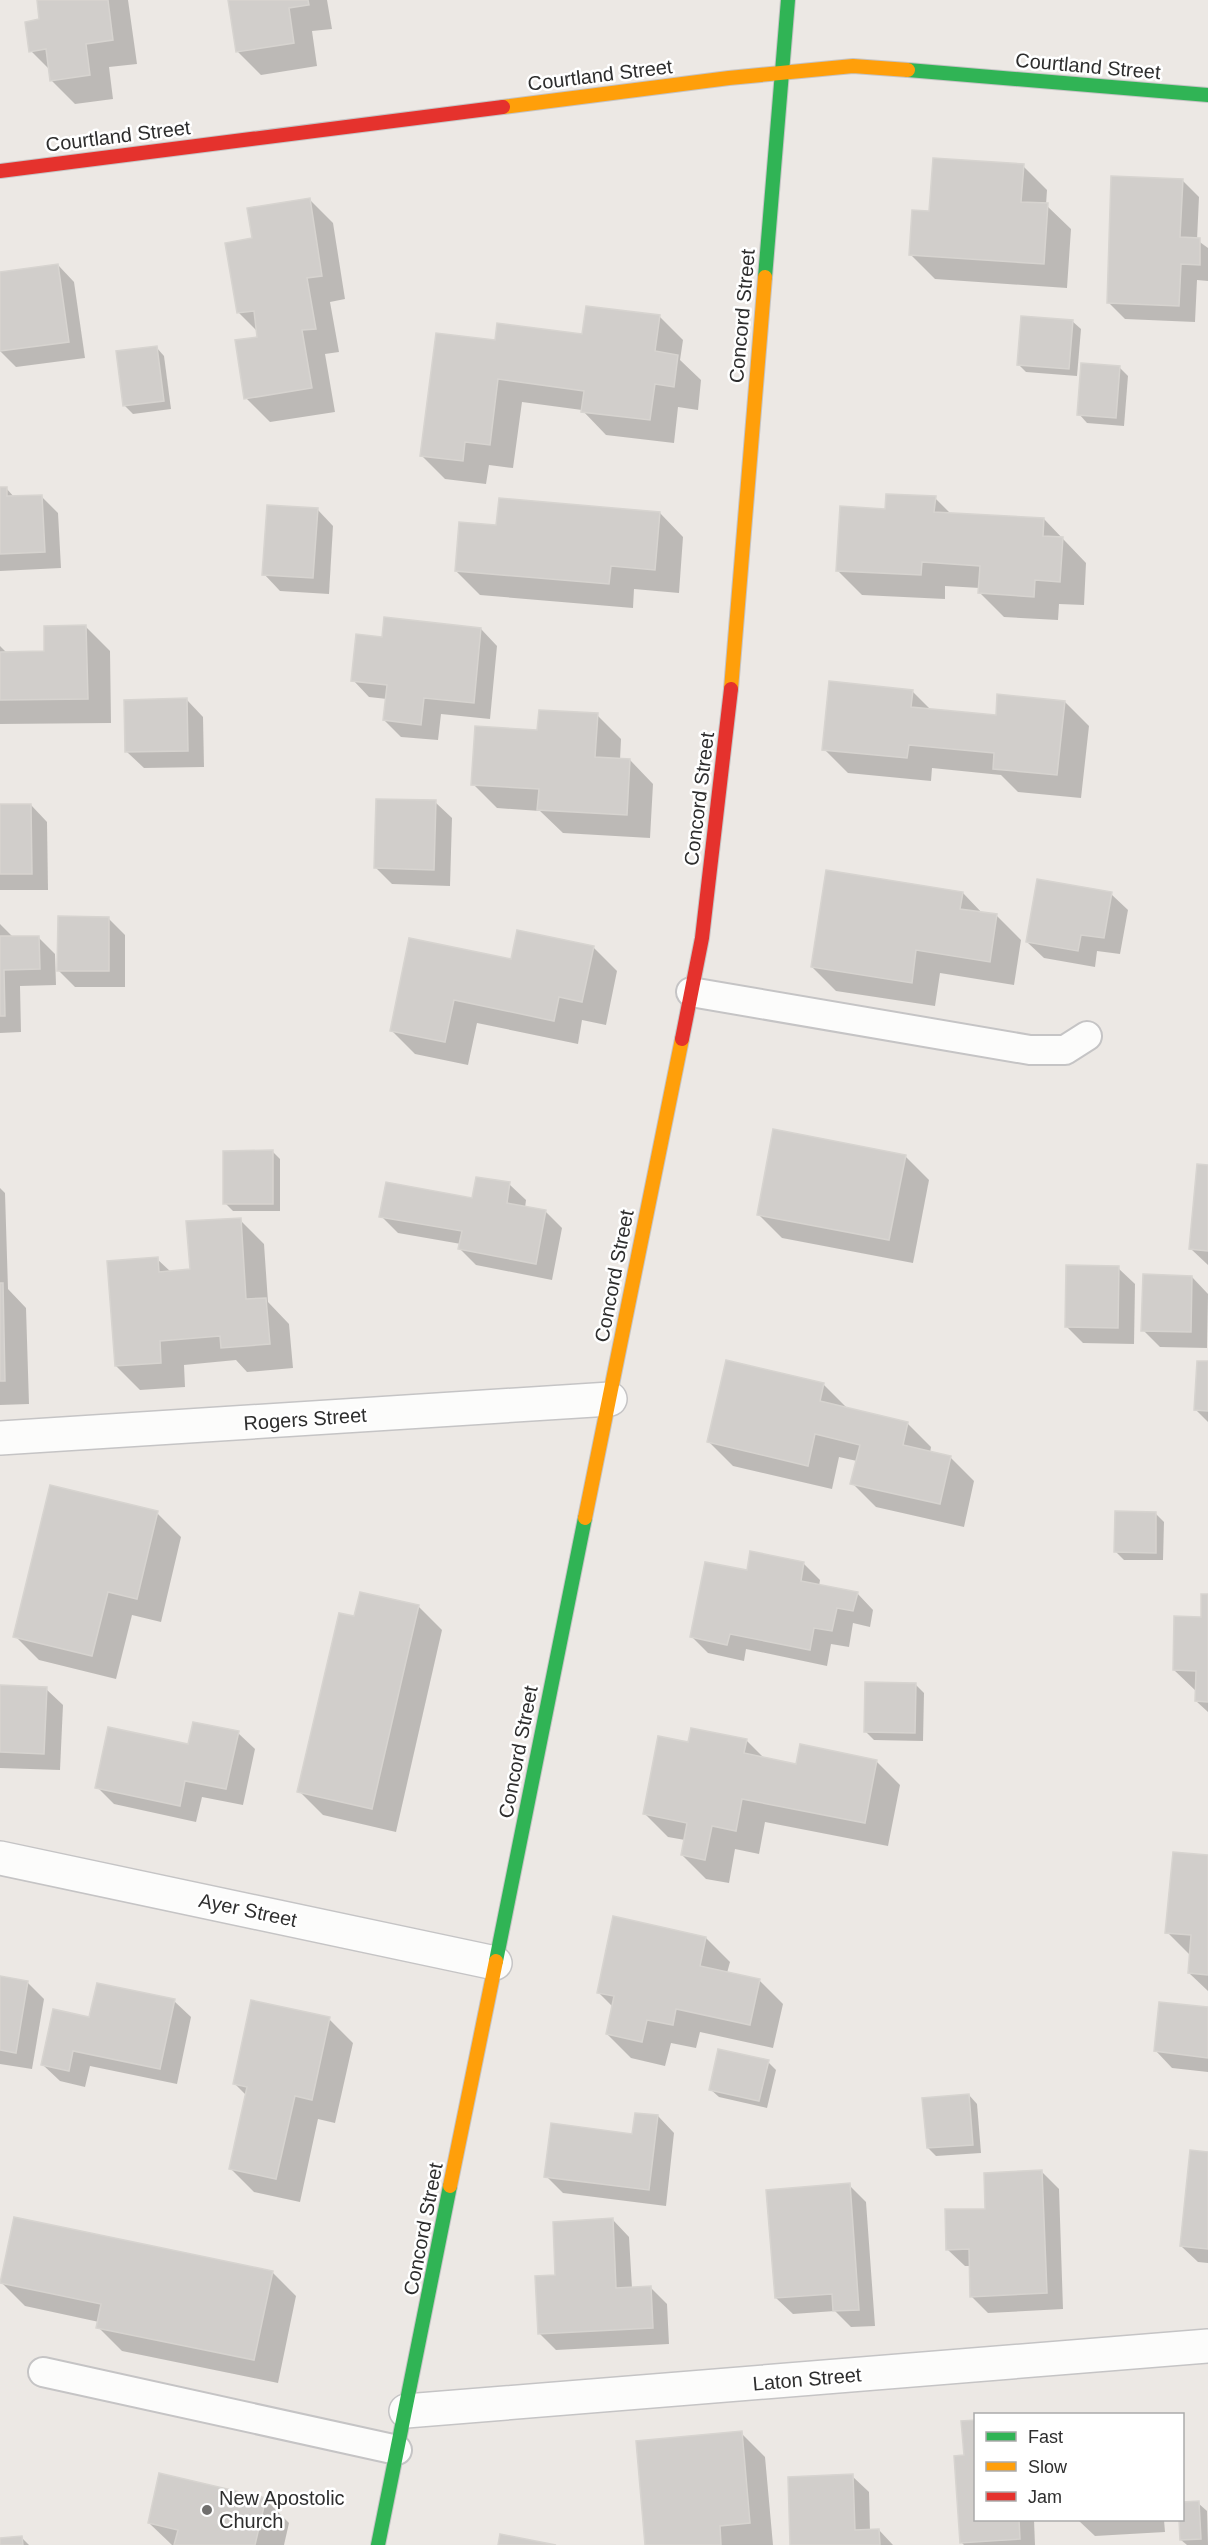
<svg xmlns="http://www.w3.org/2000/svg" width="1208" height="2545" font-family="Helvetica,sans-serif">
<rect width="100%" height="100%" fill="#ece8e4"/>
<g fill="#0003">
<polygon points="38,0 128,0 137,64 109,67 113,99 75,104 51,80 50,70 31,51 41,20"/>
<polygon points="229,0 327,0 332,29 312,31 317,66 261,75 237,51"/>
<polygon points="1023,166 1047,190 1046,205 1071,229 1067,288 935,279 911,255 930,212"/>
<polygon points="1182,180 1199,197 1197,240 1208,248 1208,281 1197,280 1195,322 1125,319 1108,302"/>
<polygon points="309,199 333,223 345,299 330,302 339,352 325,354 335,412 270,422 246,398 258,332 238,312 254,239"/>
<polygon points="58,265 74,282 85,358 16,367 0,351 0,273"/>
<polygon points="659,316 683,340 680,360 701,380 698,410 678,407 674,443 606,435 582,410 522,402 513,468 489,465 486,484 445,479 421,455 496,342 583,336"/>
<polygon points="1072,321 1081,329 1077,376 1026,372 1018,364"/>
<polygon points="156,347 164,356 171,409 133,414 124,405"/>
<polygon points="1120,368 1128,376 1124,426 1087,423 1079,414"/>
<polygon points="0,488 6,488 15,498 41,496 58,513 61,568 0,571"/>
<polygon points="935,498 951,514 1044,519 1086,563 1084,605 1059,604 1058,620 1004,617 980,593 980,588 945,586 945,599 862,595 838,571 887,510"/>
<polygon points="317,509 333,526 329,594 280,591 264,574"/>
<polygon points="660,513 683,537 679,593 634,589 633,608 480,595 456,571 498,527"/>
<polygon points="86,627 110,651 111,723 0,724 0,646 6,652 46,653"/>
<polygon points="481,629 497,646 490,719 441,714 438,740 401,737 384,720 387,699 369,697 353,680 384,638"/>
<polygon points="912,691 931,710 997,716 1065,702 1089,726 1081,798 1018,792 1001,775 932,768 931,781 848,773 824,749"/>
<polygon points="187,700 203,717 204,767 144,768 127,752"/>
<polygon points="597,715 621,739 620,760 630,760 653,784 650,838 563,833 540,811 497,808 473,784 539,732"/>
<polygon points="435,802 452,818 450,886 392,884 375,867"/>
<polygon points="0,805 31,805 47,822 48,890 0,890"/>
<polygon points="963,893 983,914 997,916 1021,940 1014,985 940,973 935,1006 836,991 812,967"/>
<polygon points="1111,894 1128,910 1120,954 1097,951 1095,967 1044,958 1027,942"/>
<polygon points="108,918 125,935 125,987 75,987 59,971"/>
<polygon points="0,924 14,938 38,937 55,954 56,985 20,986 21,1032 0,1033"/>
<polygon points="593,947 617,971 606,1025 582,1020 578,1044 477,1023 468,1065 415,1054 391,1030 512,961"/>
<polygon points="272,1151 280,1159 280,1211 233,1211 225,1203"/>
<polygon points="905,1156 929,1180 913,1263 782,1238 758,1214"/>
<polygon points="1208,1166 1208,1265 1191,1249"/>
<polygon points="509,1184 526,1200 525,1208 545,1211 562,1228 552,1280 476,1265 460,1249 461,1244 398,1233 381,1216 474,1200"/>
<polygon points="0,1188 5,1193 8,1289 26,1308 29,1404 0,1405"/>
<polygon points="240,1220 264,1244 268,1302 289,1324 293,1368 247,1372 236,1360 184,1365 185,1387 140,1390 116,1366 157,1259 171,1272 191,1271"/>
<polygon points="1118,1268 1135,1284 1134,1344 1083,1343 1067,1327"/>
<polygon points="1192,1277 1208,1294 1207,1348 1160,1347 1143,1330"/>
<polygon points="1208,1363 1208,1422 1195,1409"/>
<polygon points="823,1384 847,1408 907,1423 931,1447 930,1453 950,1457 974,1481 964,1527 876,1507 852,1483 857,1461 839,1457 832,1489 733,1466 709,1442"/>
<polygon points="157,1513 181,1537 161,1622 132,1615 116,1679 39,1660 15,1636"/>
<polygon points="1156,1514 1164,1522 1163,1560 1124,1560 1116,1552"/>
<polygon points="803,1563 820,1580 819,1586 857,1593 873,1610 870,1627 853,1623 849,1647 831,1644 827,1666 746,1649 744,1661 708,1653 691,1636 748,1572"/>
<polygon points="1208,1595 1208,1712 1196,1701 1197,1692 1174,1670 1202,1619"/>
<polygon points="418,1606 442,1630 396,1832 323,1815 299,1791 355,1618"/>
<polygon points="916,1685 924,1693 923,1741 874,1740 866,1732"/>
<polygon points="0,1687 46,1689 63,1705 60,1770 0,1768"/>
<polygon points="238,1733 255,1749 243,1805 202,1797 196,1822 114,1804 97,1787 190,1746"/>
<polygon points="746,1740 765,1759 798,1766 876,1761 900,1785 888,1846 765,1822 759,1854 735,1849 729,1883 706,1879 682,1855 685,1840 668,1837 644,1813 689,1744"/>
<polygon points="1208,1857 1208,1991 1189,1973 1191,1956 1167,1932"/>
<polygon points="706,1938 730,1962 727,1973 759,1980 783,2004 773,2048 700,2032 696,2048 671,2043 665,2066 631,2058 607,2034 613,2007 598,1992"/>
<polygon points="0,1978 27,1982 44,1999 32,2069 0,2064"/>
<polygon points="174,2001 191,2017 177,2084 90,2066 85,2087 60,2081 43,2065 91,2019"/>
<polygon points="1208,2008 1208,2072 1172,2068 1156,2051"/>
<polygon points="329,2019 353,2043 335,2123 318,2119 300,2202 254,2192 230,2168 246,2095 235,2084"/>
<polygon points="768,2062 776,2070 767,2108 719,2097 710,2089"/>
<polygon points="969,2095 977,2104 981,2153 936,2156 928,2148"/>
<polygon points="658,2116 674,2133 666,2206 563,2193 546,2176 633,2135"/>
<polygon points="1208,2154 1208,2263 1198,2262 1181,2246"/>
<polygon points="1042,2172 1059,2189 1063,2309 988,2313 971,2296 971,2266 965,2266 948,2250 986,2210"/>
<polygon points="849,2185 866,2202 875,2326 851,2327 835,2311 793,2314 776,2298"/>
<polygon points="613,2220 629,2237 632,2288 651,2288 667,2304 669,2344 556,2350 539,2333 557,2277"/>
<polygon points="272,2272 296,2296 278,2383 122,2351 98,2327 99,2322 25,2306 1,2282"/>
<polygon points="741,2433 765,2457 773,2545 646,2545"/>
<polygon points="852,2476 869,2492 870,2531 879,2530 893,2545 792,2545"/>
<polygon points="265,2499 289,2523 284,2545 172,2545 149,2523"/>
<polygon points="1198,2503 1207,2511 1208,2545 1187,2545 1181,2540 1180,2520"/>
<polygon points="976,2520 1034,2520 1035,2545 964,2545 961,2542"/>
<polygon points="1078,2520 1164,2520 1165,2532 1095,2536"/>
<polygon points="22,2538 29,2545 0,2545 0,2540"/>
</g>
<g fill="#d1cecb" stroke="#d7d4d0" stroke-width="1.5">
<polygon points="37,0 108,0 113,40 86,44 90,75 50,81 46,49 29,52 25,22 39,19"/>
<polygon points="228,0 308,0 309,5 289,8 294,43 236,52"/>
<polygon points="933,158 1024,164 1021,202 1048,203 1044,264 909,255 912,210 929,211"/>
<polygon points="1111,176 1183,179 1180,237 1200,238 1200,265 1181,264 1179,306 1107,303"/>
<polygon points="310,198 322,276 307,278 316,329 302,330 312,388 244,399 235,340 257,337 254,311 237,313 225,243 252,238 247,208"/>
<polygon points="58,264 69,342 0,351 0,272"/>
<polygon points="586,306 660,315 655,351 678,355 674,387 655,384 650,420 581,412 584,391 498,379 490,445 465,442 463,461 420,456 436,333 495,340 497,323 582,334"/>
<polygon points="1021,316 1073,320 1069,369 1017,365"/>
<polygon points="157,346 164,401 123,406 116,351"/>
<polygon points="1081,363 1120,366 1116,418 1077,415"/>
<polygon points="0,487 7,487 7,496 42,495 45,552 0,554"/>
<polygon points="886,494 936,496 934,512 1044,518 1043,536 1063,537 1060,582 1035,580 1034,597 978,593 980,566 922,562 921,575 836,571 840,506 885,509"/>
<polygon points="499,498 660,512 655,570 611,566 609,584 455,571 459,522 496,525"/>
<polygon points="267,505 318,508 313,578 262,575"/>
<polygon points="384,617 481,628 474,703 424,698 421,725 383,720 387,685 351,681 356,634 382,637"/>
<polygon points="86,625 88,699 0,700 0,652 44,651 44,626"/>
<polygon points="829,681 913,690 911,707 996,715 997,694 1065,701 1057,775 993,769 994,753 909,745 907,758 822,750"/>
<polygon points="187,698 188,751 125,752 124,700"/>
<polygon points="539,710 598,713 595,757 630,759 627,815 537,810 539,789 471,785 475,726 537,730"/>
<polygon points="376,799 436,800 434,870 374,868"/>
<polygon points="0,804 31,804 32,874 0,874"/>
<polygon points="826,870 963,892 960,909 997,914 990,962 916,950 912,983 811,967"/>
<polygon points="1037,879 1112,892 1104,938 1081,935 1078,951 1026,942"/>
<polygon points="58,916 109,917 109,971 57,971"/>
<polygon points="517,930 594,946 582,1002 559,997 554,1021 454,1000 445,1042 390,1031 409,938 511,959"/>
<polygon points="0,936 39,936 40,969 4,970 5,1016 0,1016"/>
<polygon points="773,1129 906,1155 889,1240 757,1215"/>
<polygon points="273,1150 273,1204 223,1204 223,1151"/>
<polygon points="1197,1164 1208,1165 1208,1251 1189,1249"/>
<polygon points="476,1177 510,1182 507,1203 546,1210 536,1264 458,1249 462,1231 379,1217 386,1182 472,1198"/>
<polygon points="241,1218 246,1299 266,1298 270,1344 221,1348 220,1336 160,1341 161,1363 115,1366 107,1261 158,1257 159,1272 190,1269 186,1221"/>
<polygon points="1066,1265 1119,1266 1118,1328 1065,1327"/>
<polygon points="1143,1274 1192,1276 1191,1332 1141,1331"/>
<polygon points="0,1283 3,1283 5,1381 0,1381"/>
<polygon points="726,1360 824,1383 820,1401 908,1422 903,1445 951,1456 940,1504 850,1484 860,1445 815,1434 808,1466 707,1442"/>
<polygon points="1197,1361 1208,1361 1208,1411 1194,1410"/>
<polygon points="50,1485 158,1511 137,1599 108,1592 92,1656 13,1637"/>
<polygon points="1115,1511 1156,1512 1156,1553 1114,1552"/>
<polygon points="750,1551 804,1562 801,1581 858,1592 853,1611 837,1608 832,1631 814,1628 810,1650 730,1634 727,1645 690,1637 705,1562 747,1570"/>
<polygon points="360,1592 419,1605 372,1809 297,1792 339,1613 354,1616"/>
<polygon points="1201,1594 1208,1594 1208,1702 1195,1701 1196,1671 1173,1670 1174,1616 1201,1617"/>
<polygon points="865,1682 916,1683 915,1733 864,1732"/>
<polygon points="0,1685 47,1687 44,1754 0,1752"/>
<polygon points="193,1722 239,1731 226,1789 185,1781 180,1806 95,1788 108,1727 188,1744"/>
<polygon points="691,1728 747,1739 744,1753 796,1764 800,1744 877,1760 865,1823 742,1799 736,1831 712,1826 705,1860 681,1855 687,1823 643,1814 658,1736 688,1742"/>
<polygon points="1173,1852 1208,1855 1208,1975 1188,1973 1191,1935 1165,1933"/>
<polygon points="613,1916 706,1937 700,1966 760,1979 750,2025 676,2009 673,2025 647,2020 642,2042 606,2034 614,1996 597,1993"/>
<polygon points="0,1976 28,1981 16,2053 0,2050"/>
<polygon points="97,1983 175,1999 160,2069 73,2051 69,2071 41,2065 53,2009 89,2017"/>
<polygon points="251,2000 330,2017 312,2100 295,2096 276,2179 229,2169 247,2087 233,2084"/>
<polygon points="1159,2002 1208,2007 1208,2058 1154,2051"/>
<polygon points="718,2049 769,2060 759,2101 709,2090"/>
<polygon points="969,2094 973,2145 927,2148 922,2098"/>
<polygon points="635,2113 658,2115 649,2190 544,2177 551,2123 632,2134"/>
<polygon points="1190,2150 1208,2152 1208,2249 1180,2246"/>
<polygon points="1042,2170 1047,2293 970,2297 969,2249 946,2250 945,2209 985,2209 984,2173"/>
<polygon points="850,2183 859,2310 833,2311 832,2294 775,2298 766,2190"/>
<polygon points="14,2217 273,2271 254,2360 96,2328 101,2304 0,2283"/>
<polygon points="613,2218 616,2288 651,2286 653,2328 538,2334 535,2276 555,2275 553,2222"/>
<polygon points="976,2420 976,2520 1019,2520 1020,2539 960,2543 954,2456 964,2455 961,2421"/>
<polygon points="742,2431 750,2523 720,2526 721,2545 645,2545 636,2441"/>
<polygon points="159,2473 266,2498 255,2545 174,2545 178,2530 148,2523"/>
<polygon points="853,2474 855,2530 879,2529 880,2545 790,2545 788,2477"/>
<polygon points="1199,2501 1201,2539 1180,2540 1179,2520 1182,2520 1182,2502"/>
<polygon points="500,2534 556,2545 498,2545"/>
<polygon points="22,2536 23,2545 0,2545 0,2538"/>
</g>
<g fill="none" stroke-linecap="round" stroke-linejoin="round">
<defs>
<g id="lane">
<polyline points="691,992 1030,1050 1065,1050 1087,1036"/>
<polyline points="43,2372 397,2450"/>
</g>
<g id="street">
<polyline points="0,1438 610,1399"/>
<polyline points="0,1858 495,1963"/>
<polyline points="406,2411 1208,2346"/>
</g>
<g id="fast">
<polyline points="908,70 1208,95"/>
<polyline points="765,277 788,0"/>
<polyline points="496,1961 585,1518"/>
<polyline points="378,2545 450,2186"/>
</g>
<g id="slow">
<polyline points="503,107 729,78 853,66 908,70"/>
<polyline points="731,689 765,277"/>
<polyline points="585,1518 682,1039"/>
<polyline points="450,2186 496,1961"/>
</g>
<g id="jam">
<polyline points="0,171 503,107"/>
<polyline points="682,1039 702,938 731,689"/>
</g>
</defs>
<use href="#lane" stroke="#c5c4c5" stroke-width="32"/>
<use href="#street" stroke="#c5c4c5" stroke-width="36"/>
<use href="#fast" stroke="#c5c4c5" stroke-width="16"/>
<use href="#slow" stroke="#c5c4c5" stroke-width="16"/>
<use href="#jam" stroke="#c5c4c5" stroke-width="16"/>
<use href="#lane" stroke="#fcfcfb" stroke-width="28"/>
<use href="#street" stroke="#fcfcfb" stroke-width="33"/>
<use href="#fast" stroke="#30b455" stroke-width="14"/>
<use href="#slow" stroke="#ff9f0a" stroke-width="14"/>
<use href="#jam" stroke="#e5322d" stroke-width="14"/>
</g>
<circle fill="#706f6e" stroke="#fff" stroke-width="2" cx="207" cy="2510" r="6"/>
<g text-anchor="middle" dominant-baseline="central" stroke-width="5" stroke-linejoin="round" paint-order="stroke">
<g font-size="20" fill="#2e2e2e" stroke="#fff">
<text transform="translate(1088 66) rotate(5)">Courtland Street</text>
<text transform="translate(600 75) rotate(-7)">Courtland Street</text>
<text transform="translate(118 136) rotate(-7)">Courtland Street</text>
<text transform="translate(742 316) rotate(-85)">Concord Street</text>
<text transform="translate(699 799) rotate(-83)">Concord Street</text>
<text transform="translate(614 1276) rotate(-79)">Concord Street</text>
<text transform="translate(305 1419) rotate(-4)">Rogers Street</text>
<text transform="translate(518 1752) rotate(-79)">Concord Street</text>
<text transform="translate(248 1910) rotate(12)">Ayer Street</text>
<text transform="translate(423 2229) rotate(-79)">Concord Street</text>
<text transform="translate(807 2379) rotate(-5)">Laton Street</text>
</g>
<g font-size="20" fill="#2e2e2e" stroke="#fff" text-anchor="start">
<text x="219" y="2498">New Apostolic<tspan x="219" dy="23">Church</tspan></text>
</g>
</g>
<rect x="974" y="2413" width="210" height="108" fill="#ffffff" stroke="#ababab" stroke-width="1.5"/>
<rect x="986" y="2432" width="30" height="9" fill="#30b455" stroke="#ababab" stroke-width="1.5"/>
<text x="1028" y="2443" font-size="18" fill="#2e2e2e">Fast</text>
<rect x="986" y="2462" width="30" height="9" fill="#ff9f0a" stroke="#ababab" stroke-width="1.5"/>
<text x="1028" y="2473" font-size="18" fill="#2e2e2e">Slow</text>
<rect x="986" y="2492" width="30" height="9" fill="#e5322d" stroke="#ababab" stroke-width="1.5"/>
<text x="1028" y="2503" font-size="18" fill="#2e2e2e">Jam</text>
</svg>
